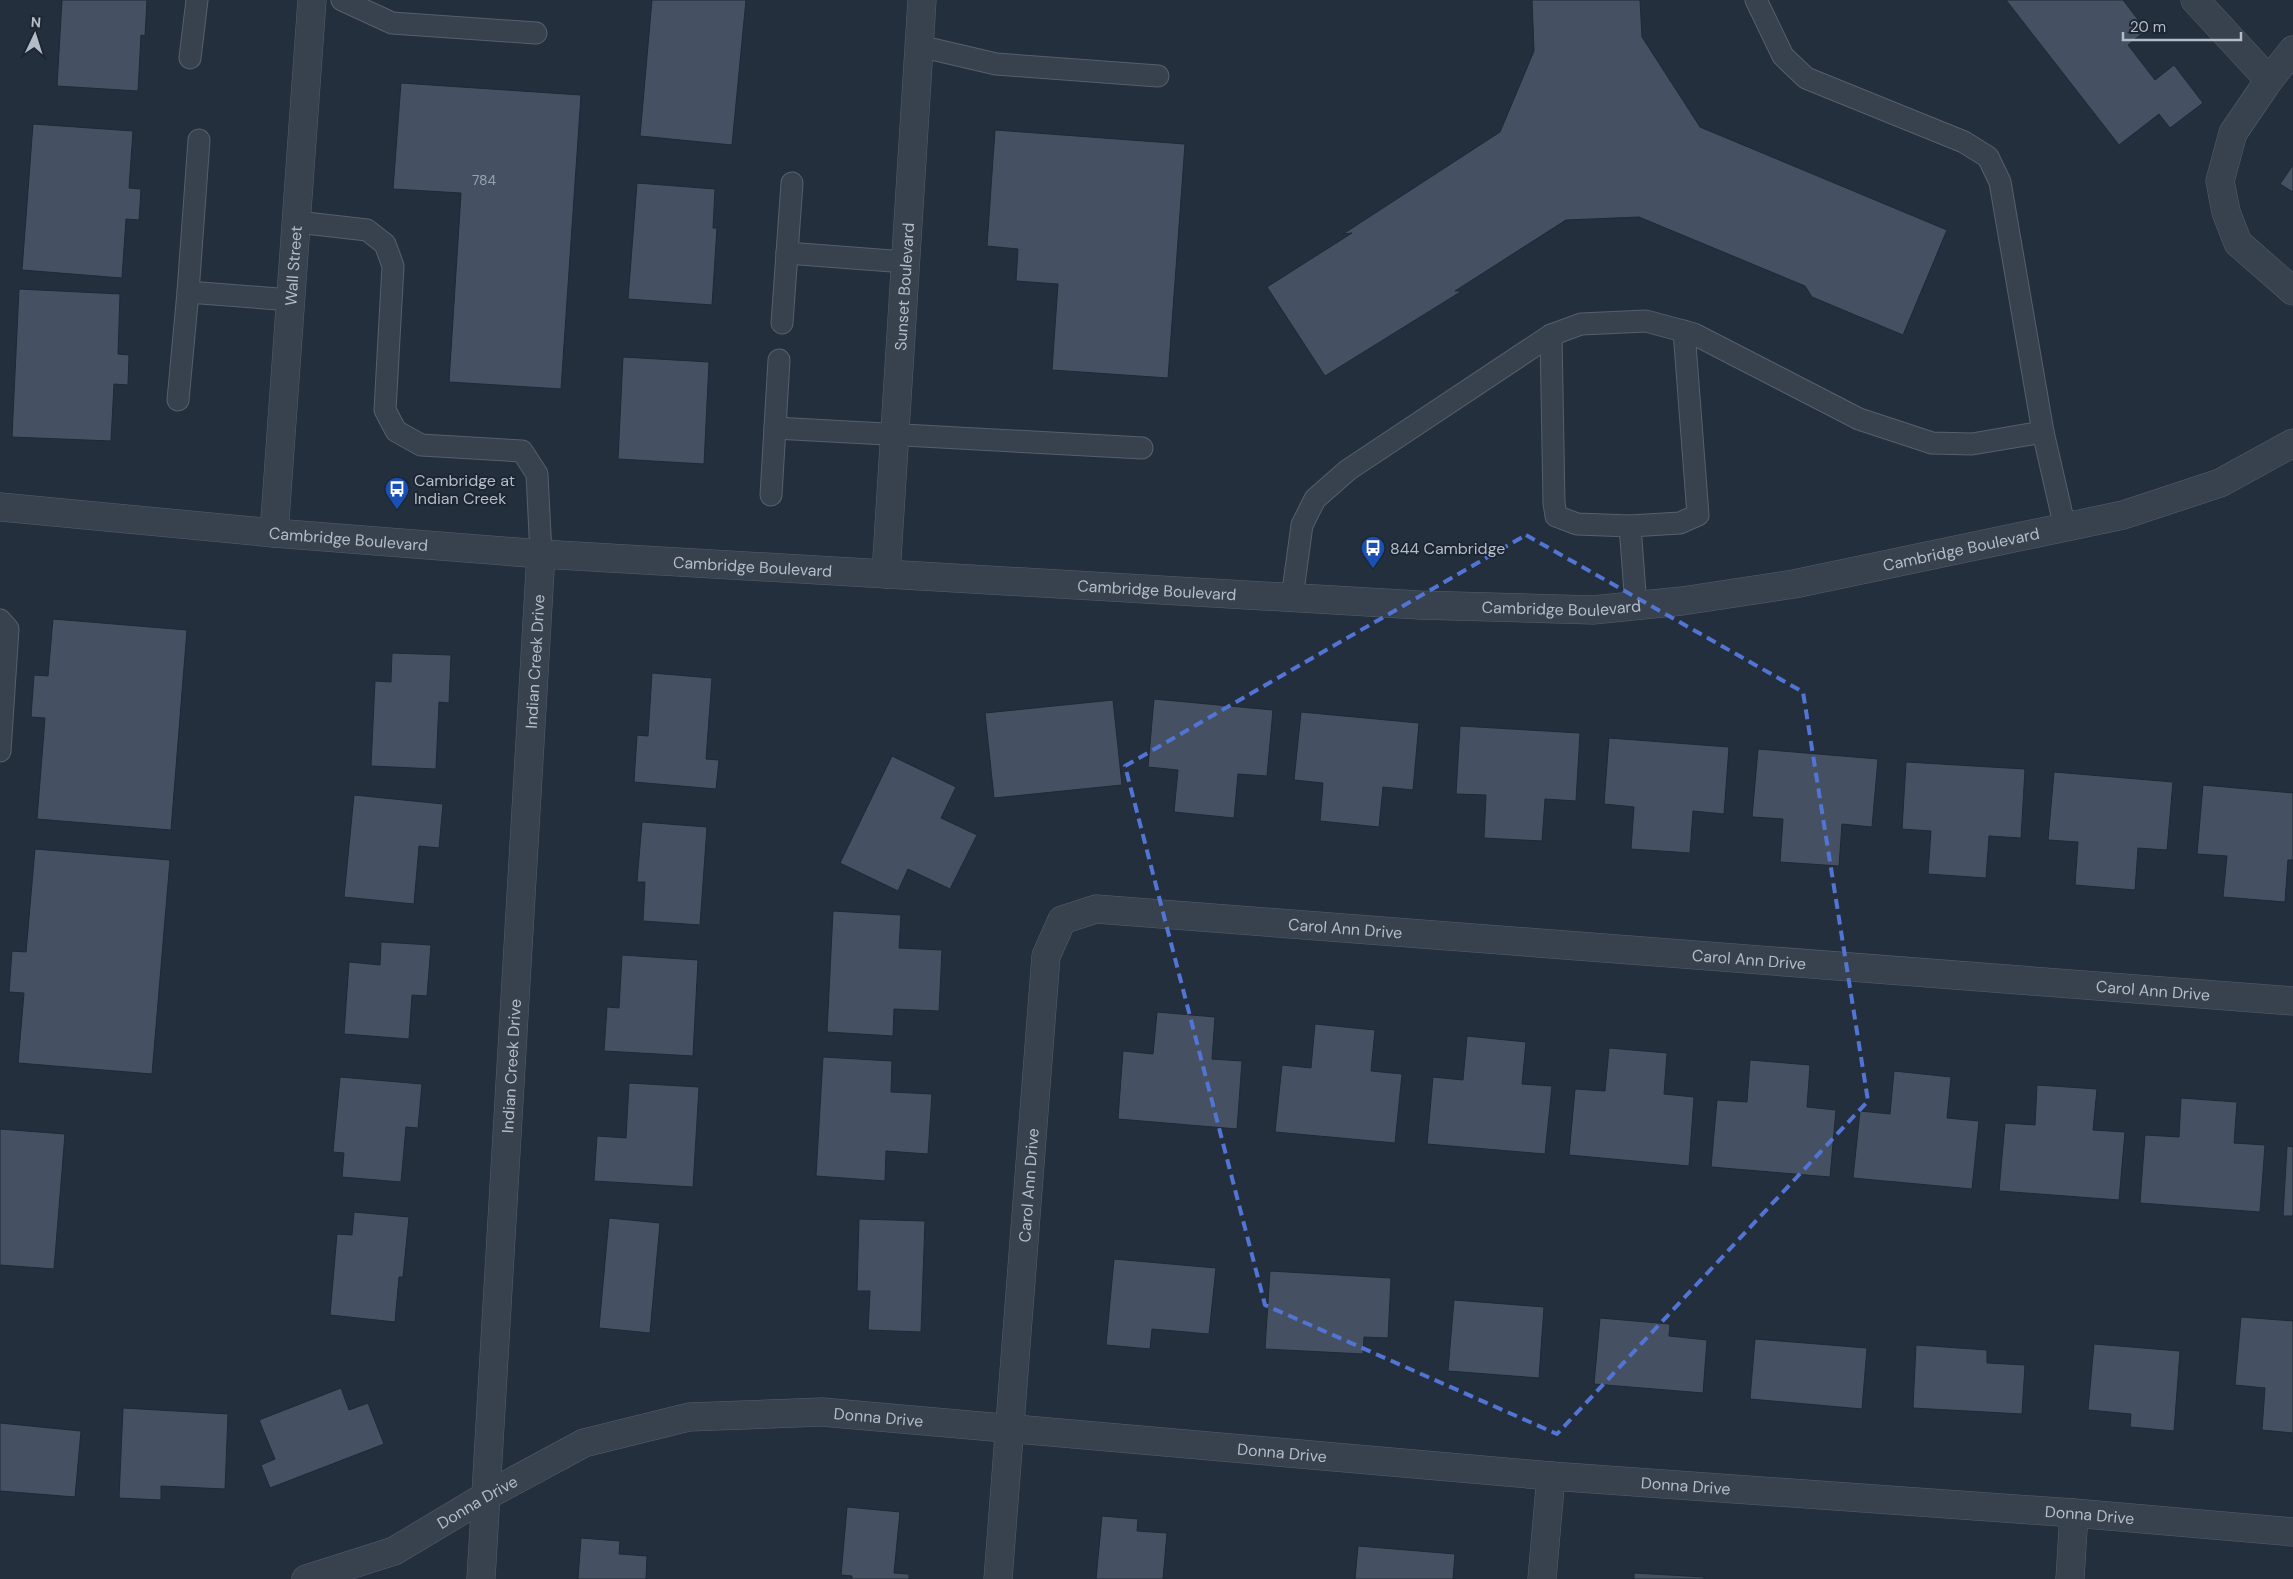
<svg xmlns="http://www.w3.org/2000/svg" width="2293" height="1579" font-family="'DM Sans',sans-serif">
<rect width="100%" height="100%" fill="#242f3e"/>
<g fill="#455162" stroke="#1f2835">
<polygon points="62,0 147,0 145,36 141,35 138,91 57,86"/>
<polygon points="652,0 746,0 732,145 640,136"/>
<polygon points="1532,0 1640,0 1642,37 1700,127 1947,230 1903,335 1812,297 1805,286 1639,217 1566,220 1455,291 1462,291 1325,376 1267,287 1352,233 1343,234 1500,132 1534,51"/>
<polygon points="2006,0 2123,0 2146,30 2128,45 2155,80 2174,65 2203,103 2170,128 2159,114 2119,145"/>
<polygon points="401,83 581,95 561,389 449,382 461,193 393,189"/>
<polygon points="33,124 133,131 129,188 141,189 139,220 126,219 122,278 22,270"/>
<polygon points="995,130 1185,144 1168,378 1052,370 1058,284 1016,281 1018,249 987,246"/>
<polygon points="2293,165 2293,192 2280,184"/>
<polygon points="637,183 715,189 713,228 717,228 712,305 628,299"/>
<polygon points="19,289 120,294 118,354 129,355 128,385 114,384 111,441 12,437"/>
<polygon points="623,357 709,362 704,464 618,459"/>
<polygon points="53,619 187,630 171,830 37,819 45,718 31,717 34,675 48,676"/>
<polygon points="392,653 451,655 449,703 439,702 436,769 371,766 375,681 391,682"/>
<polygon points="652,673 712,678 706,759 719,760 716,789 634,782 637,735 648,736"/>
<polygon points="1154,699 1273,710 1267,776 1238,774 1234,818 1174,812 1178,770 1148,767"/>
<polygon points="1113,700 1122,785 994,798 985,713"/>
<polygon points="1301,712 1419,723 1413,790 1383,787 1379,827 1320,821 1323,783 1294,780"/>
<polygon points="1460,726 1580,733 1576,801 1545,799 1542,841 1484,838 1486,795 1456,794"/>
<polygon points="1609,738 1729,747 1724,814 1693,811 1690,853 1631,849 1634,807 1604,804"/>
<polygon points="1758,749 1878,759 1872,827 1842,824 1839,866 1780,862 1783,819 1752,817"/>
<polygon points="892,756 956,787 941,818 977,835 950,889 908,869 898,891 840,863"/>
<polygon points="1906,762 2025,769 2021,838 1989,836 1986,878 1928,874 1931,831 1902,829"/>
<polygon points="2054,772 2173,782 2167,850 2138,848 2135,890 2075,885 2078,842 2048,840"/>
<polygon points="2203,785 2293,793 2293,860 2288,860 2285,902 2223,897 2227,856 2197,854"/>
<polygon points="354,795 443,804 439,848 419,846 414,904 344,897"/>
<polygon points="642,822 707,827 700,925 643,921 645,882 637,882"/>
<polygon points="35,849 170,860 152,1074 18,1063 24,993 9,992 12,951 26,952"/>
<polygon points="833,911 901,915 899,948 942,950 939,1011 894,1009 893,1036 827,1032"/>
<polygon points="381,942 431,945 427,996 412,995 409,1039 344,1034 349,962 380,965"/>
<polygon points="622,955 698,960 693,1056 604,1051 607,1007 619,1008"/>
<polygon points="1157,1012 1215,1017 1212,1059 1242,1061 1237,1129 1118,1119 1123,1051 1153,1054"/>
<polygon points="1315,1024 1375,1030 1371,1071 1402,1074 1395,1143 1275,1132 1282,1065 1311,1068"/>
<polygon points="1467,1036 1526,1042 1522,1084 1552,1086 1545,1154 1427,1144 1433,1077 1463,1080"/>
<polygon points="1609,1048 1667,1053 1664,1094 1694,1097 1689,1166 1569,1155 1575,1089 1605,1091"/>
<polygon points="823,1057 892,1061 891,1092 932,1094 928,1154 886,1151 885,1181 816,1176"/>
<polygon points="1750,1060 1810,1065 1807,1107 1836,1110 1830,1177 1711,1167 1717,1100 1747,1102"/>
<polygon points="1894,1071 1951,1077 1947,1118 1979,1121 1972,1189 1853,1178 1860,1111 1890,1114"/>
<polygon points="340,1077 422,1084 418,1128 406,1127 401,1182 342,1177 344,1153 333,1152"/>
<polygon points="629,1083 699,1087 693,1187 594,1181 597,1136 626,1138"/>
<polygon points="2037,1085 2097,1089 2093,1130 2125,1132 2119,1200 1999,1191 2005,1123 2035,1125"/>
<polygon points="2181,1098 2237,1102 2234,1143 2265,1145 2260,1212 2140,1203 2145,1135 2179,1137"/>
<polygon points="0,1129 65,1134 54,1269 0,1265"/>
<polygon points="2287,1146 2293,1147 2293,1216 2283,1216"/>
<polygon points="354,1212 409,1217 403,1277 399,1277 395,1322 330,1315 337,1234 352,1235"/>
<polygon points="609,1218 660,1223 650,1333 599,1328"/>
<polygon points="859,1219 925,1221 921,1332 868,1330 870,1291 857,1291"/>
<polygon points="1114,1259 1216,1268 1209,1334 1152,1329 1150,1349 1106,1345"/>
<polygon points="1270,1271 1391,1278 1388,1338 1364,1337 1363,1354 1265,1349"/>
<polygon points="1454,1300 1544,1307 1539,1378 1448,1371"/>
<polygon points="2241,1317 2293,1321 2293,1433 2262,1430 2265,1388 2235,1385"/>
<polygon points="1600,1318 1670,1324 1669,1336 1707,1340 1703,1393 1594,1384"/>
<polygon points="1755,1339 1867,1348 1862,1409 1750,1399"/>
<polygon points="2094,1344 2180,1351 2174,1431 2130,1427 2131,1414 2088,1410"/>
<polygon points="1916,1345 1987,1350 1987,1363 2025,1365 2022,1414 1913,1408"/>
<polygon points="341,1388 349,1410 368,1403 384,1444 270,1488 261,1465 275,1459 259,1420"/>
<polygon points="123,1408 228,1414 225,1489 161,1486 161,1500 119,1498"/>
<polygon points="0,1423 81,1431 75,1497 0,1491"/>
<polygon points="847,1507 900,1512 894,1573 909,1574 909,1579 852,1579 852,1576 841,1575"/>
<polygon points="1102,1516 1138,1519 1137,1531 1167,1533 1163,1579 1096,1579"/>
<polygon points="581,1538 620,1541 619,1554 647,1556 646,1579 578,1579"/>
<polygon points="1358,1546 1455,1554 1453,1579 1355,1579"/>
<polygon points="1634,1573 1704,1577 1704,1579 1634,1579"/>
</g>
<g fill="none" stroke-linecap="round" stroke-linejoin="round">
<defs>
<g id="service">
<polyline points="342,0 392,23 536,33"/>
<polyline points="919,46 996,64 1158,76"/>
<polyline points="190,58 197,0"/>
<polyline points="297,222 367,230 385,244 393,266 385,410 396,431 421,445 522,451 537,474 541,554"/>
<polyline points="787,253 905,262"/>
<polyline points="188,292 199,140"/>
<polyline points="782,323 792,183"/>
<polyline points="1551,335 1554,503 1556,516 1577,524 1630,526 1680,523 1698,515 1684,331"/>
<polyline points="178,400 188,292 291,300"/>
<polyline points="775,428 1142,448"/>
<polyline points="2043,432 2065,528"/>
<polyline points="771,495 779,360"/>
<polyline points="1630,526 1636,606"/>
<polyline points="1292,598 1302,525 1315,499 1348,470 1551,335 1581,324 1646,321 1694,334 1859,419 1932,443 1972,444 2043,432 2000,182 1988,157 1964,142 1806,78 1783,56 1756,0"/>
<polyline points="0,620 8,629 0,751"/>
</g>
<g id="minor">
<polyline points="2195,0 2269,80"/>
<polyline points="2293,50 2269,80 2233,133 2220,181 2226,212 2238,243 2293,291"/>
<path id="s1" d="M274 533 312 0"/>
<path id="s2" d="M886 574 922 0"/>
<path id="s3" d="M306 1579 394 1551 486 1496 584 1443 689 1417 822 1412 1551 1476 2074 1513 2293 1532"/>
<path id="s4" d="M481 1579 541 554"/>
<path id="s5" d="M998 1579 1046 956 1062 920 1096 909 2293 1001"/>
<polyline points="1542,1579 1551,1476"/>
<polyline points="2070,1579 2074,1513"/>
</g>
<g id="tertiary">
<path id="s6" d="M0 507 274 533 541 554 1419 605 1593 610 1682 601 1794 584 2123 515 2220 483 2293 443"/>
</g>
</defs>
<use href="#service" stroke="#565f6c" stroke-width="23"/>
<use href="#minor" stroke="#565f6c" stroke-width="29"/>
<use href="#tertiary" stroke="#565f6c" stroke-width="29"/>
<use href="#service" stroke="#38414e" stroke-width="21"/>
<use href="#minor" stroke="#38414e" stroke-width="28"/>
<use href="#tertiary" stroke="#38414e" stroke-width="28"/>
</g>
<path fill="none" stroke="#5274d3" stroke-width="4" stroke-dasharray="10 6" stroke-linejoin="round" d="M1526 535 1803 692 1868 1101 1557 1434 1265 1305 1125 766Z"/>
<defs>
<symbol id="bus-pin" viewBox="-11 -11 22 30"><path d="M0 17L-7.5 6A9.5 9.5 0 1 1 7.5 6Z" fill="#1a4fb4" stroke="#1d2633"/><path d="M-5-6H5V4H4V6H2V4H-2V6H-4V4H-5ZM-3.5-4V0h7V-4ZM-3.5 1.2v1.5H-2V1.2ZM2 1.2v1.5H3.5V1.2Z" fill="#fff"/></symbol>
</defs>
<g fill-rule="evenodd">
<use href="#bus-pin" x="383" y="475" width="28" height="38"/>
<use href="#bus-pin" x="1359" y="534" width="28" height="38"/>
</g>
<g text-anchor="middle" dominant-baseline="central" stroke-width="4" stroke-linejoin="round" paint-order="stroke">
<g font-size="14" fill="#98a1af">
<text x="484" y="180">784</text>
</g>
<g font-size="16" fill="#b4bcc9" stroke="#1d2633">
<text stroke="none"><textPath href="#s1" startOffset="268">Wall Street</textPath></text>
<text stroke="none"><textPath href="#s2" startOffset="288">Sunset Boulevard</textPath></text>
<text stroke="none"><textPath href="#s6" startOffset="350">Cambridge Boulevard</textPath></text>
<text stroke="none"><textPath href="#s6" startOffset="1970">Cambridge Boulevard</textPath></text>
<text stroke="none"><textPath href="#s6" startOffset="755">Cambridge Boulevard</textPath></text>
<text stroke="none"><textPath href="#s6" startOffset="1160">Cambridge Boulevard</textPath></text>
<text stroke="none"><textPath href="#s6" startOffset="1565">Cambridge Boulevard</textPath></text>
<text stroke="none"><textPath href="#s4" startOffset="919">Indian Creek Drive</textPath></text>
<text stroke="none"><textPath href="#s5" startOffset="950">Carol Ann Drive</textPath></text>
<text stroke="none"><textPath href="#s5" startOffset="1355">Carol Ann Drive</textPath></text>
<text stroke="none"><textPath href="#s5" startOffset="1760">Carol Ann Drive</textPath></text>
<text stroke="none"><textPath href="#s4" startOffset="514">Indian Creek Drive</textPath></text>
<text stroke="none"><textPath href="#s5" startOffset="395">Carol Ann Drive</textPath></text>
<text stroke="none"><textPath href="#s3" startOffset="609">Donna Drive</textPath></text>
<text stroke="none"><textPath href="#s3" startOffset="1014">Donna Drive</textPath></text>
<text stroke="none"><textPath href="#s3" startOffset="1419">Donna Drive</textPath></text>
<text stroke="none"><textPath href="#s3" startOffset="189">Donna Drive</textPath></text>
<text stroke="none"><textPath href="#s3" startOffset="1824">Donna Drive</textPath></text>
</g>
<g font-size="16" fill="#b4bcc9" stroke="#1d2633" text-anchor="start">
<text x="414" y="480">Cambridge at<tspan x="414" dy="18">Indian Creek</tspan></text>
<text x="1390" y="548">844 Cambridge</text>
</g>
</g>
<g transform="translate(35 35) rotate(4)" stroke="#1d2633" stroke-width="4" paint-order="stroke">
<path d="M0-4L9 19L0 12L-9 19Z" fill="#b4bcc9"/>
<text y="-8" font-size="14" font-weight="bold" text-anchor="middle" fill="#b4bcc9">N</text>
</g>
<path d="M2123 32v8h118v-8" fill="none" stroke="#b4bcc9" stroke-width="2.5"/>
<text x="2130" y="32" font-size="15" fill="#b4bcc9" stroke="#1d2633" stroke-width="4" paint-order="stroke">20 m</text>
</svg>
